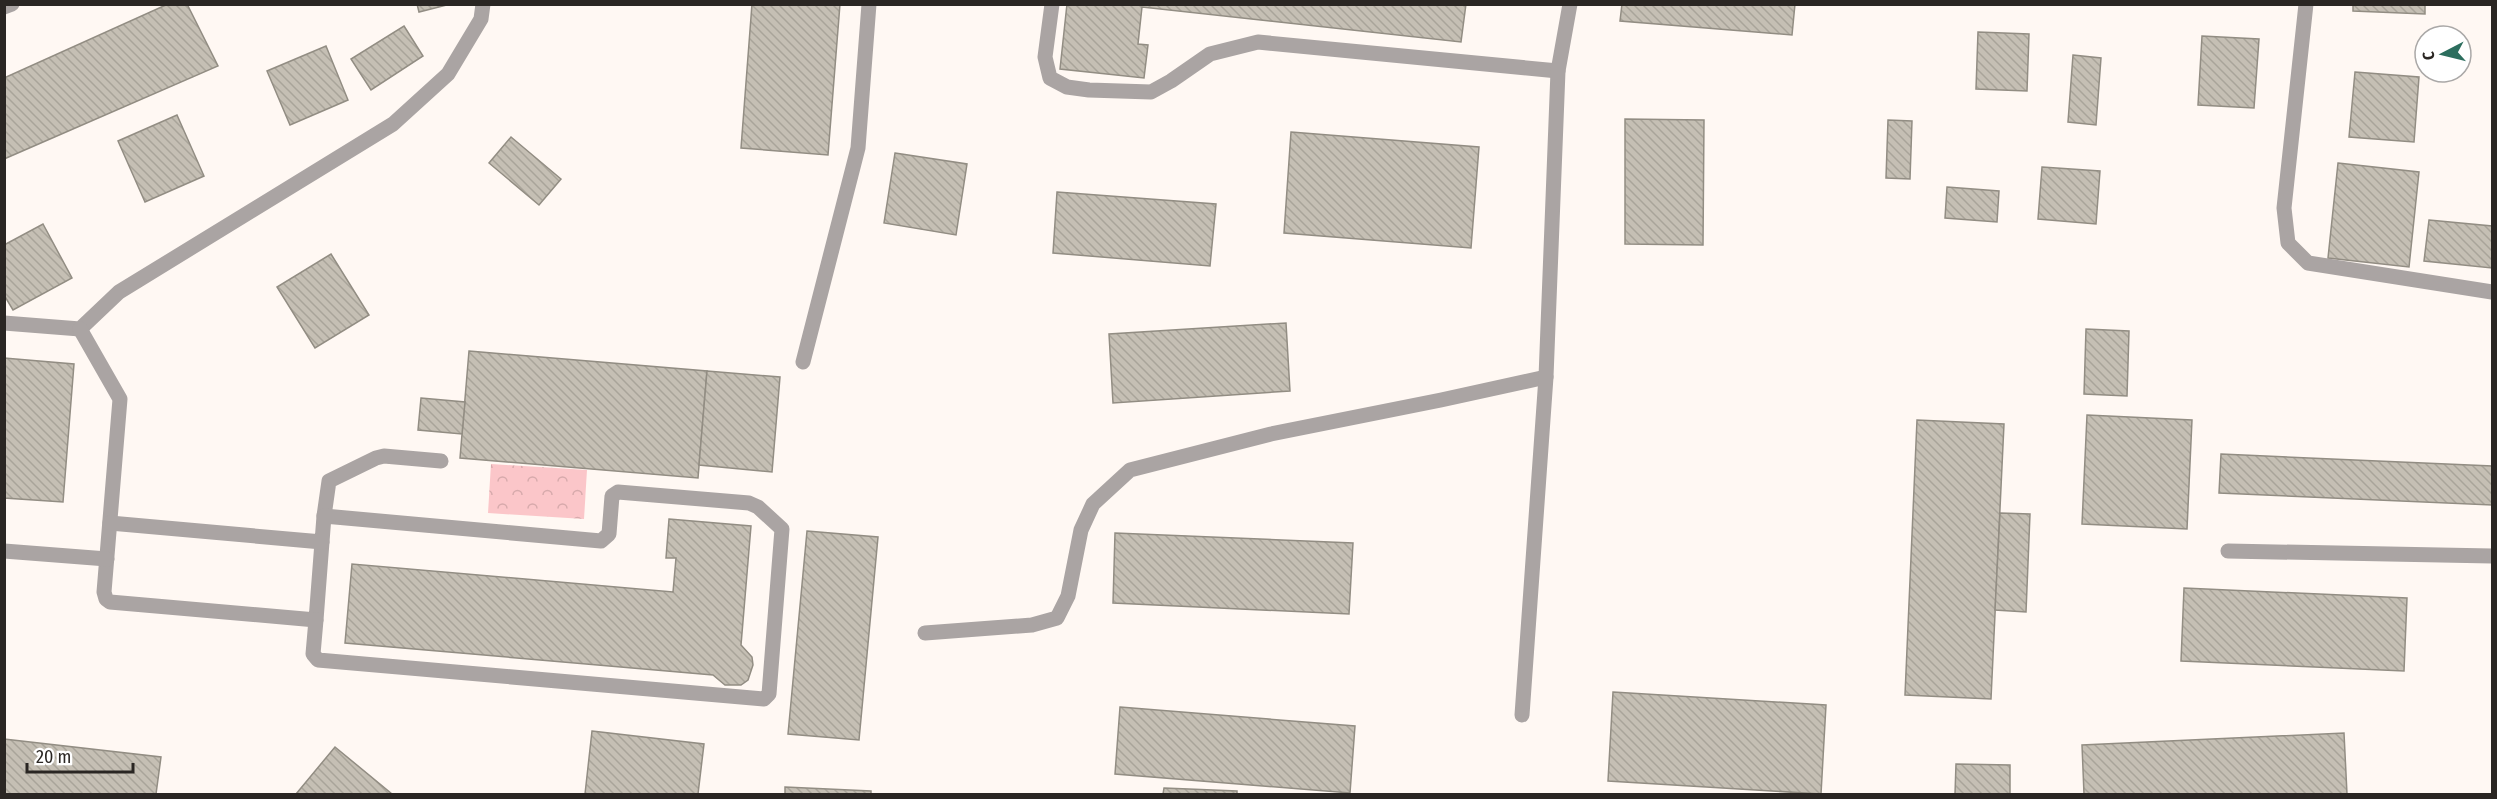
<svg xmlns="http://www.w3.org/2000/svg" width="2497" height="799" font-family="'Fira Sans Condensed',sans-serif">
<defs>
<pattern id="park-crowns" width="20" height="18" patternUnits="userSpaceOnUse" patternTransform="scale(1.5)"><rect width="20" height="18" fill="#fbc6c9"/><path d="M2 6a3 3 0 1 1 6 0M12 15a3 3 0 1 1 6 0" fill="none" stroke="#d7aaac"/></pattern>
<pattern id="building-back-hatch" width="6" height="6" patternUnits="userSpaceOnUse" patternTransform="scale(1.5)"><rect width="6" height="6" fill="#c5bfb4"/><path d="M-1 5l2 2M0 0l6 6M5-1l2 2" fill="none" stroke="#a9a49a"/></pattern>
</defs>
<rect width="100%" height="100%" fill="#fff8f3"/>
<polygon fill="url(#park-crowns)" points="491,464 587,470 584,519 488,513"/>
<g fill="url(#building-back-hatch)" stroke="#928d83" stroke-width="1.5">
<polygon points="168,4 187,4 218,66 4,159 4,78"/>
<polygon points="417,4 447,4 447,5 419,12"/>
<polygon points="752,4 840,4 828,155 741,148"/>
<polygon points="1067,4 1466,4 1461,42 1142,7 1138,44 1148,45 1144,78 1060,69"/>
<polygon points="1622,4 1795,4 1792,35 1620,21"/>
<polygon points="2353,4 2425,4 2425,14 2353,11"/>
<polygon points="404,26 423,56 371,90 351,59"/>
<polygon points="1978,32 2029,34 2027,91 1976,89"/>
<polygon points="2202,36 2259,39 2254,108 2198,105"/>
<polygon points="326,46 348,100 290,125 267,71"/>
<polygon points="2073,55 2101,58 2096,125 2068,122"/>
<polygon points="2355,72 2419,77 2414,142 2349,137"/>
<polygon points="177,115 204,176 145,202 118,141"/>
<polygon points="1625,119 1704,120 1703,245 1625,244"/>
<polygon points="1888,120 1912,121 1910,179 1886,178"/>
<polygon points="1291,132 1479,147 1471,248 1284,233"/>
<polygon points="511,137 561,179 539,205 489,163"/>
<polygon points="895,153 967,164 956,235 884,223"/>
<polygon points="2338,163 2419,172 2409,267 2328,258"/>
<polygon points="2042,167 2100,171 2096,224 2038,219"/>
<polygon points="1947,187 1999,191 1997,222 1945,218"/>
<polygon points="1057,192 1216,204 1210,266 1053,253"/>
<polygon points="2429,220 2492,226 2492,268 2424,261"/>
<polygon points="43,224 72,278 13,310 4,295 4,245"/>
<polygon points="331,254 369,315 315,348 277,287"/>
<polygon points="1286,323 1290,391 1113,403 1109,334"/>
<polygon points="2086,329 2129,331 2127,396 2084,394"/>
<polygon points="469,351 707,371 698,478 460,458"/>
<polygon points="4,358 74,364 63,502 4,498"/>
<polygon points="707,371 780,377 772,472 699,465"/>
<polygon points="421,398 465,402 462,434 418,430"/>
<polygon points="2087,415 2192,420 2187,529 2082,524"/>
<polygon points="1917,420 2004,424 1991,699 1905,695"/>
<polygon points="2221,454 2492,466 2492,505 2219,493"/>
<polygon points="2000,513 2030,514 2026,612 1995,610"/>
<polygon points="669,519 751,526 741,645 752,657 753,665 748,680 741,685 725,685 713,675 345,643 352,564 673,592 676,558 666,558"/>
<polygon points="807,531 878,537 859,740 788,734"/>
<polygon points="1115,533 1353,543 1349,614 1113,603"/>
<polygon points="2184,588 2407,598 2404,671 2181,661"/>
<polygon points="1613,692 1826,705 1821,794 1608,781"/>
<polygon points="1120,707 1355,726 1350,793 1115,774"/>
<polygon points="592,731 704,744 698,794 585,794"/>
<polygon points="2344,733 2347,794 2084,794 2082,745"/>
<polygon points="4,739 161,757 156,794 4,794"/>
<polygon points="335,747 392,794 296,794"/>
<polygon points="1956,764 2010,765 2010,794 1955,794"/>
<polygon points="785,787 871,791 871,794 785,794"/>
<polygon points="1164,788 1237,791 1237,794 1163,794"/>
</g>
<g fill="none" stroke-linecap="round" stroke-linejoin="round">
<g stroke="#aaa4a3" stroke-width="15">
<polyline points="1052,4 1045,57 1050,78 1067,87 1089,90 1151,92 1171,81 1210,54 1258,42 1558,71"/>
<polyline points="2306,4 2284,208 2288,243 2308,263 2492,292"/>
<polyline points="4,7 12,4"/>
<polyline points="4,323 80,329 119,292 393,124 448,74 481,19 483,4"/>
<polyline points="80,329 120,399 104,592 106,599 110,602 316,620 322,542"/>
<polyline points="803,362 858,148 869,4"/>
<polyline points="324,516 329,481 376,458 384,456 441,461"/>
<polyline points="110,523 322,542 324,516 601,541 609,534 612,496 618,492 749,503 758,507 782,529 769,694 764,699 318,660 313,654 316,620"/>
<polyline points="4,551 107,559"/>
<polyline points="2228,551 2492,556"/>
<polyline points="925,633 1032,625 1057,618 1068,596 1081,530 1093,504 1130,470 1271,434 1441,400 1546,377"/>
<polyline points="1522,715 1546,377 1558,71 1570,4"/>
</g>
</g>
<rect width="2497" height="799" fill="none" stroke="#2a2623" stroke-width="12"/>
<g transform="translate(2443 54) rotate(263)"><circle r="28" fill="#ffffff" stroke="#aaa8a7" stroke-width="1.5"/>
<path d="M0-4.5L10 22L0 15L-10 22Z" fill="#2c6e5e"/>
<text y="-9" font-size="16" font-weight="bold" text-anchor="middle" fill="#2a2623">С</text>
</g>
<path d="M27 763v9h106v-9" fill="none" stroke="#2a2623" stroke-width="3"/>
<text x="36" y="763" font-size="18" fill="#2a2623" stroke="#ffffff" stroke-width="4.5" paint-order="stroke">20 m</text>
</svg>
